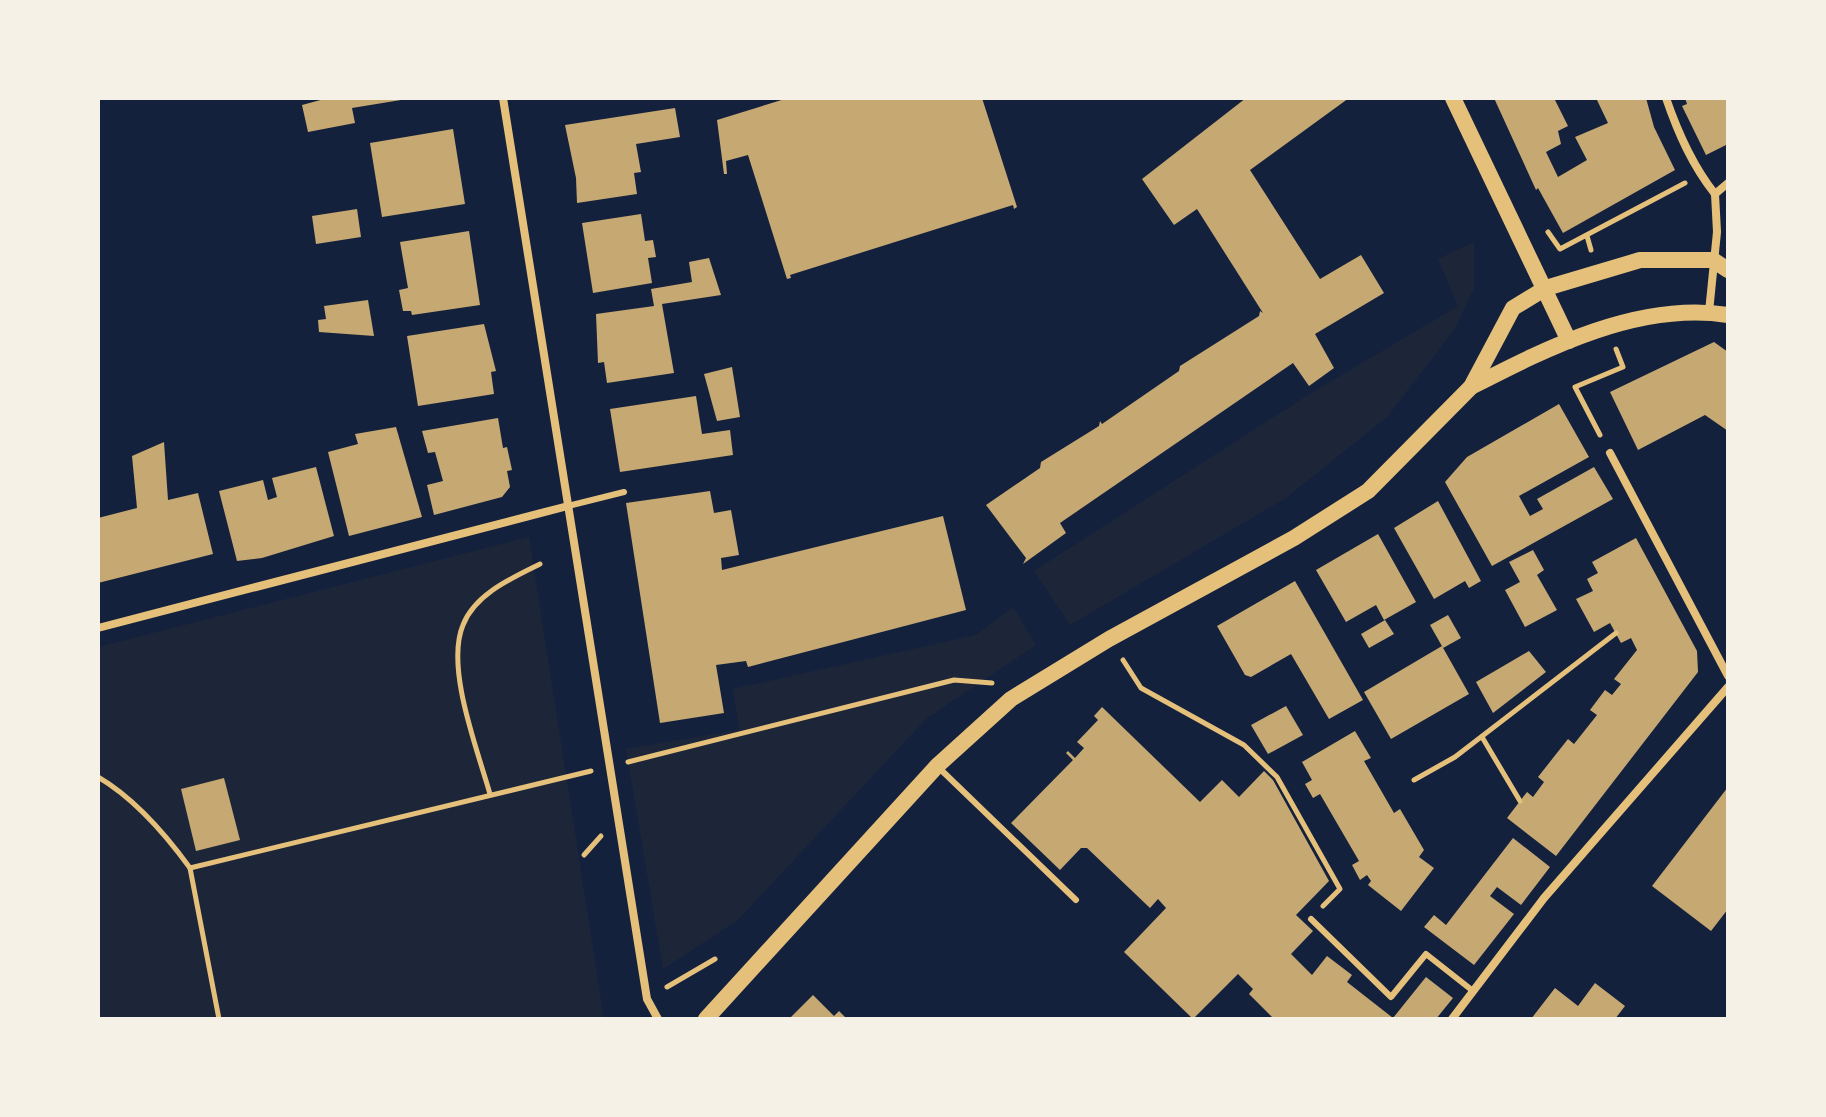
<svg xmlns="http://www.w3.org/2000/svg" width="1826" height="1117" font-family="Helvetica,sans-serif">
<rect width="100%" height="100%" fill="#14213d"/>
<g fill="#1d2539">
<polygon points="1474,242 1474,288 1456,327 1388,416 1286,498 1070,625 1034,571 1308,395 1458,306 1438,259"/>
<polygon points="529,537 604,1019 98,1019 98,647"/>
<polygon points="1013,607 1036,645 926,719 738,920 663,969 626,749 739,730 733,689 976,635"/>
</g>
<g fill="#c6a872">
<polygon points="328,98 407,98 407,99 352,108 355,123 308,132 302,105"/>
<polygon points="788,98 982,98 1017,207 1014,209 1013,205 790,275 791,278 787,279 748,155 726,161 727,174 724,174 717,120"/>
<polygon points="1246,98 1349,98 1250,170 1320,279 1361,255 1384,293 1315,334 1334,368 1309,386 1293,363 1060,523 1066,533 1023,564 1026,558 986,505 1040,468 1041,462 1099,426 1100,421 1102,424 1179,371 1180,366 1259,316 1260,311 1263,313 1197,209 1174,225 1142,179"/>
<polygon points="1494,98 1554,98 1568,126 1558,131 1561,144 1546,152 1558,177 1587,160 1575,137 1608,123 1596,98 1646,98 1654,127 1675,170 1563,233 1538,188 1536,190"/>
<polygon points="1685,98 1728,98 1728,144 1706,155 1682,106 1687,104"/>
<polygon points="675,108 680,137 636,144 641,172 634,173 637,194 577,203 576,178 565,125"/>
<polygon points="453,129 465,204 382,217 370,143"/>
<polygon points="357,209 361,237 316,244 312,216"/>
<polygon points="641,214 645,241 653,240 656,257 648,258 652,283 593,293 582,223"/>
<polygon points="469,231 480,305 412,315 411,311 403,311 399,290 408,288 400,242"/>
<polygon points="709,258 721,295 662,304 674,373 607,383 604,362 598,363 596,314 654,306 651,289 692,282 689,262"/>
<polygon points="368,300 374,336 319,332 318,320 326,319 324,306"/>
<polygon points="484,324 496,371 491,372 494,394 418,406 407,336"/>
<polygon points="1714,342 1728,352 1728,431 1705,415 1638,450 1610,392"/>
<polygon points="732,367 740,417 717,421 704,374"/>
<polygon points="696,396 702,434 730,430 733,455 620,472 610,409"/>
<polygon points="1559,404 1589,457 1519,496 1530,516 1543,509 1537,499 1594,467 1613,499 1492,566 1445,482 1467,457"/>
<polygon points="498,418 503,448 507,447 512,470 507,471 510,487 502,497 434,515 427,485 443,481 435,452 428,453 422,431"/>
<polygon points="396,427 422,517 349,536 328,452 358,444 355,434"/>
<polygon points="164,442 168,500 198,493 213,554 98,583 98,518 137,508 132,456"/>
<polygon points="316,467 334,536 262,558 237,561 219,491 263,480 268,500 277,497 272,478"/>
<polygon points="710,491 714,513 731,510 739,555 721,558 722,570 943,516 966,610 748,667 746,661 716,665 724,713 660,723 626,503"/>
<polygon points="1438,501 1481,581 1469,588 1465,581 1434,599 1394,528"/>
<polygon points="1378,534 1416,602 1384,620 1376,605 1346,622 1316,570"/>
<polygon points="1636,538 1697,651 1698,672 1556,856 1507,818 1527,792 1533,797 1544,782 1538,777 1568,739 1574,744 1597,715 1590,710 1605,690 1612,695 1621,684 1614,679 1637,650 1631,638 1621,643 1610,623 1594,632 1576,599 1593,591 1587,579 1598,573 1592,562"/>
<polygon points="1533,550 1544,570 1537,575 1557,610 1525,627 1505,590 1520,582 1509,562"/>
<polygon points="1295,581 1363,700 1329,719 1291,654 1251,677 1245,675 1217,626"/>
<polygon points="1448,615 1461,638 1443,648 1430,625"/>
<polygon points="1385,620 1394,634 1369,648 1361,634"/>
<polygon points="1442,646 1469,694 1391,739 1364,692"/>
<polygon points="1529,651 1546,672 1493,713 1476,682"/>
<polygon points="1286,706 1303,735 1268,754 1251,725"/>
<polygon points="1102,707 1200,802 1222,780 1239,797 1264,771 1273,780 1329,881 1296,915 1313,931 1291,954 1312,975 1327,956 1352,975 1347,982 1393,1018 1426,977 1453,998 1436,1019 1274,1019 1249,994 1253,989 1238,974 1193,1019 1124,952 1166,908 1158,899 1150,908 1087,848 1081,848 1060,870 1011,823 1073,760 1066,753 1068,751 1075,758 1084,748 1077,742 1098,720 1094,716"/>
<polygon points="1355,731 1371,758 1364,761 1394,813 1400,809 1424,850 1419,857 1434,868 1401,911 1368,885 1371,881 1367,875 1360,880 1352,865 1359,861 1320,794 1313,798 1305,784 1312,780 1302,762"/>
<polygon points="224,778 240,840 196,851 181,789"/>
<polygon points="1728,787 1728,909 1711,931 1652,886"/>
<polygon points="1513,838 1550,867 1521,905 1497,887 1490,896 1514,914 1474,965 1424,927 1434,915 1446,925"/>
<polygon points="1595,983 1625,1006 1615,1019 1531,1019 1555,988 1578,1006"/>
<polygon points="813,995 834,1016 839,1011 847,1019 789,1019"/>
</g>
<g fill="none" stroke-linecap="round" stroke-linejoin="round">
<g stroke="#e5c07b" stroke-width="5">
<polyline points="1548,232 1560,249 1685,183"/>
<polyline points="1587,236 1591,250"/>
<polyline points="1600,435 1575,387 1623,367 1616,349"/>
<polyline points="1123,660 1141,688 1244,745 1277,777 1340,889 1323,906"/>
<polyline points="1482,737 1520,801"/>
<polyline points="628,762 954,680 992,683"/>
<path d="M98 777C134 798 166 835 190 868L591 771"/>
<polyline points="1414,780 1455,757 1616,633"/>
<path d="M490 794C478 751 445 668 463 625 475 594 512 578 540 564"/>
<polyline points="584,855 601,836"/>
<polyline points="190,868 219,1019"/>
<polyline points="667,987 715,959"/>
</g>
<g stroke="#e5c07b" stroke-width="6">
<polyline points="568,506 624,492"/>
<polyline points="937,766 1076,900"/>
<polyline points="1311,919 1391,997 1426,954 1473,991"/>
</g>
<g stroke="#e5c07b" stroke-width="8">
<polyline points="503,98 647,999 658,1019"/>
<path d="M1666 98C1678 133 1692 165 1715 194"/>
<polyline points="1715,194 1728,183"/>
<polyline points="1709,312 1717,232 1715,194"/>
<polyline points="1610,453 1728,676"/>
<polyline points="98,628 568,506"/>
<polyline points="1452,1019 1544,898 1728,687"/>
</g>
<g stroke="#e5c07b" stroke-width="16">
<polyline points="1453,98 1569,341"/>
<path d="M1471 387C1547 348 1639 301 1728 315"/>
<polyline points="706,1019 937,766 1011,699 1109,639 1294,538 1368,491 1471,387 1513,308 1546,288 1640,260 1713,260 1728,270"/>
</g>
</g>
<rect width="1826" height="1117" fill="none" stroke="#f6f1e7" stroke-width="200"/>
</svg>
